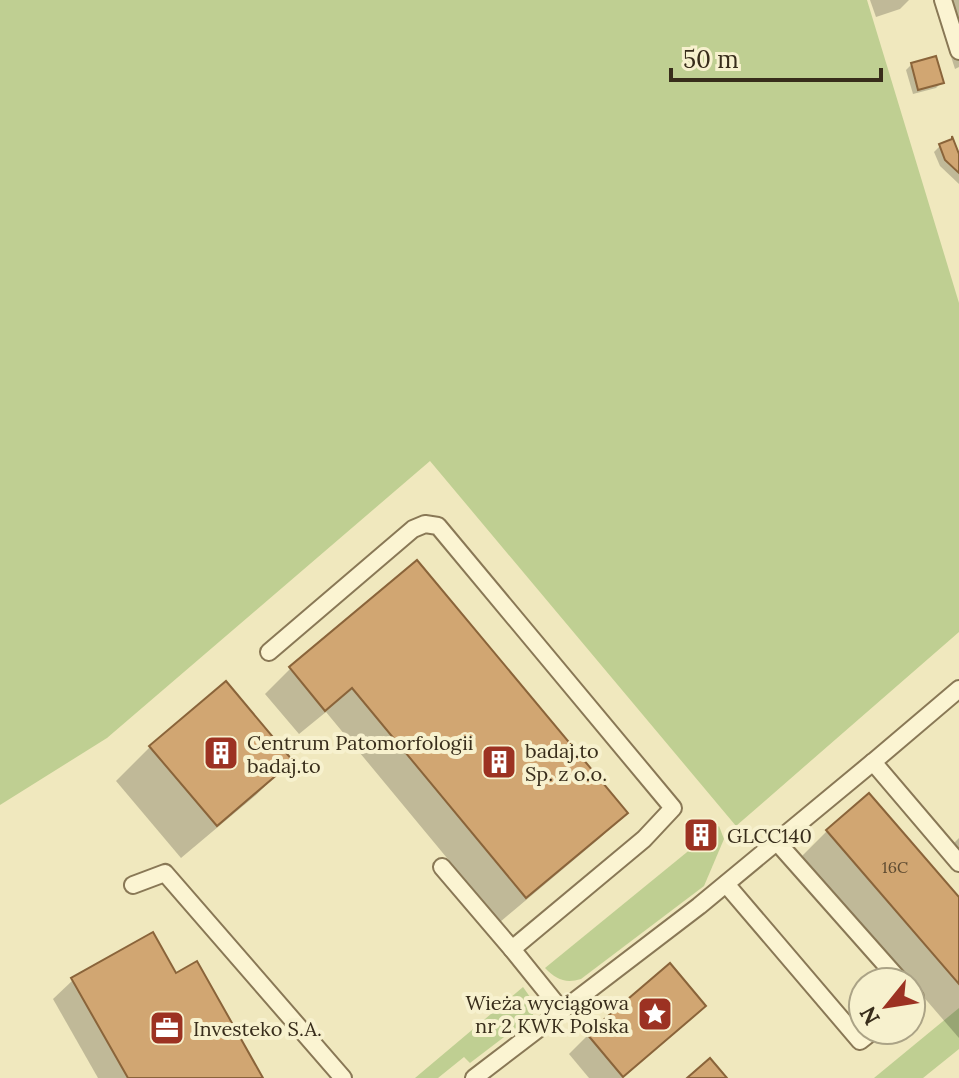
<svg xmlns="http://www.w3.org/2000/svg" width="959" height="1078" font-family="Lora,serif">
<rect width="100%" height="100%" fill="#f0e8be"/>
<g fill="#bfcf92">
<polygon points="0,0 867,0 959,303 959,632 736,826 430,461 107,738 0,805"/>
<path d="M719 826 724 839 704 886 581 979C565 984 556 979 545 968Z"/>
<polygon points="523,987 535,1004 533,1015 470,1063 464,1057 438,1078 415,1078"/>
<polygon points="959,1008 959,1049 923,1078 874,1078"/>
</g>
<g fill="#0003">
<polygon points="870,0 909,0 900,9 876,17"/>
<polygon points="933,0 959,0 959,67 955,69"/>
<polygon points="912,64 942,82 936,88 913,94 906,70"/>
<polygon points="940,146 959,156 959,184 940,166 934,152"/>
<polygon points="417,563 625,813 600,838 500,922 326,712 299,734 265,694 290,669"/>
<polygon points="150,747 291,760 256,795 181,858 116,781"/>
<polygon points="827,831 959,900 959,1038 802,856"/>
<polygon points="693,838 702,840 690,849 687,843"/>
<polygon points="959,838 959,870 944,853"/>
<polygon points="175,976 261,1078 98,1078 53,999 73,980"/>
<polygon points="704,1006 622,1078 589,1078 569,1054 588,1035"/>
</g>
<g fill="#d1a672" stroke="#8a643a" stroke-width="2">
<polygon points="936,56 944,83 918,90 911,63"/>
<polygon points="952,136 959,154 959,173 945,160 939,144 952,139"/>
<polygon points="417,560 628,813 526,898 352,688 325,711 289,667"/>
<polygon points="226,681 293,761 217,826 149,746"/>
<polygon points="869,793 959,897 959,984 826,830"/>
<polygon points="705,826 711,834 697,844 691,836"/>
<polygon points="153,932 176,973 197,961 263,1078 128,1078 71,978"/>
<polygon points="670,963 706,1006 623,1077 587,1034"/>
<polygon points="710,1058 727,1078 687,1078"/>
</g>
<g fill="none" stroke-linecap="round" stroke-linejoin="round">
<defs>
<g id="lane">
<polyline points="943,0 959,51"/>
<polyline points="269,652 413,529 425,524 438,526 673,808 644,839 512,949 562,1011"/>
<polyline points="959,689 873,762 959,863"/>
<polyline points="777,842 901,982"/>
<polyline points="442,867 512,949"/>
<polyline points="726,884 860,1041 874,1030"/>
<polyline points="133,885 165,873 343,1078"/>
<polyline points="911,993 915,997 911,1000"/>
<polyline points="474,1078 699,906 873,762"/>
</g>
</defs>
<use href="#lane" stroke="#897856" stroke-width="20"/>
<use href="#lane" stroke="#fbf4d2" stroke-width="16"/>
</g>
<defs>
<symbol id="building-square" viewBox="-11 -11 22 22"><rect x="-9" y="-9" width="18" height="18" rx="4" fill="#9c3222" stroke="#f7f1ce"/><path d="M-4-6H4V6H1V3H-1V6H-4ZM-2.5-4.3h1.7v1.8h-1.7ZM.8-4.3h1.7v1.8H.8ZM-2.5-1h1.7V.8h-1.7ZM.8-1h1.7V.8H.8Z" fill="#fff"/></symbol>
<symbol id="sight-square" viewBox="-11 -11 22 22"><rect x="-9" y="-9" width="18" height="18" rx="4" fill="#9c3222" stroke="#f7f1ce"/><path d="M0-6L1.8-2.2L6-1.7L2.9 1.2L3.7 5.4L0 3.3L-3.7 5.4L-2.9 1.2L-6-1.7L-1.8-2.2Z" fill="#fff"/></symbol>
<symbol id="office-square" viewBox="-11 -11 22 22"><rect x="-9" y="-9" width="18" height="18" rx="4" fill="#9c3222" stroke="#f7f1ce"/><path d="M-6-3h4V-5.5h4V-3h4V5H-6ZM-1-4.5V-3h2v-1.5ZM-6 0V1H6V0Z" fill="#fff"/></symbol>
</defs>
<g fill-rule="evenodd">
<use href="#building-square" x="201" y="733" width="40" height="40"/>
<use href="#building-square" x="479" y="742" width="40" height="40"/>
<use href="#building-square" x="681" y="815" width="40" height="40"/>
<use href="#sight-square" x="635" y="994" width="40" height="40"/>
<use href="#office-square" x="147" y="1008" width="40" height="40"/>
</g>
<g text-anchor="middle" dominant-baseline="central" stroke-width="8" stroke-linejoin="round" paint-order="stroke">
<g font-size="16" fill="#5e4b31">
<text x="895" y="867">16C</text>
</g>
<g font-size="20" fill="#382d1b" stroke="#f7f1ce" text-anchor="start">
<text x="247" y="742">Centrum Patomorfologii<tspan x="247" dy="23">badaj.to</tspan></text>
<text x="525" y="750">badaj.to<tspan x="525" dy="23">Sp. z o.o.</tspan></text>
<text x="727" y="835">GLCC140</text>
<text x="629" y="1002" text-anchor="end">Wieża wyciągowa<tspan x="629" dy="23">nr 2 KWK Polska</tspan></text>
<text x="193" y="1028">Investeko S.A.</text>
</g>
</g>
<g transform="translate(887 1006) rotate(240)"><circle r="38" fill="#f7f1ce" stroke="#aba386" stroke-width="2"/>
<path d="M0-6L14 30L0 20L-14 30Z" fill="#9c3222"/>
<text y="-12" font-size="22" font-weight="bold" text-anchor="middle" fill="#382d1b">N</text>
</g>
<path d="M671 68v12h210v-12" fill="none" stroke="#382d1b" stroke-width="4"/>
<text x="683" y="68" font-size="24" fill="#382d1b" stroke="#f7f1ce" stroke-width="6" paint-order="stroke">50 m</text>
</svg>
